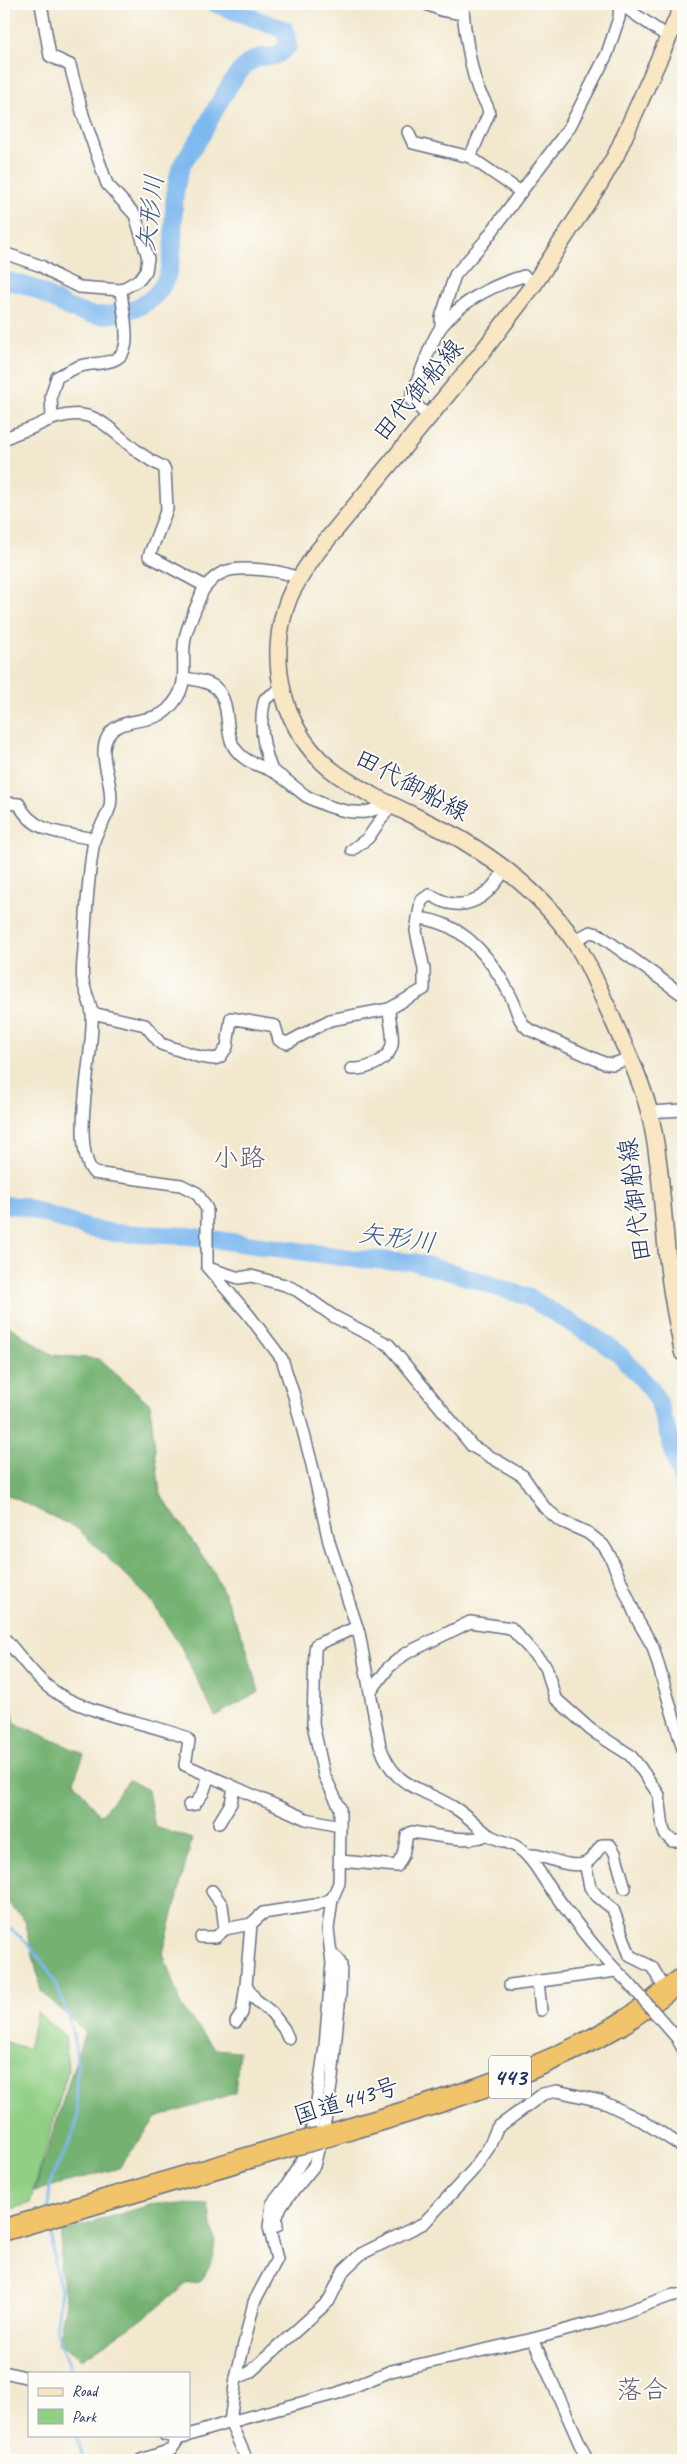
<svg xmlns="http://www.w3.org/2000/svg" width="687" height="2464" font-family="Caveat,'Klee One',sans-serif">
<rect width="100%" height="100%" fill="#fdfcf7"/>
<filter id="ink" filterUnits="userSpaceOnUse"><feTurbulence type="fractalNoise" baseFrequency=".02" numOctaves="2"/><feDisplacementMap in="SourceGraphic" scale="10" xChannelSelector="R" yChannelSelector="G"/><feConvolveMatrix kernelMatrix="1 2 1 2 8 2 1 2 1" color-interpolation-filters="sRGB"/></filter>
<filter id="wash" filterUnits="userSpaceOnUse"><feTurbulence type="fractalNoise" baseFrequency=".0096" numOctaves="4" result="noise"/><feDisplacementMap in="SourceGraphic" scale="20" xChannelSelector="R" yChannelSelector="G"/><feGaussianBlur stdDeviation="1.12" result="paint"/><feColorMatrix in="noise" values="0 0 0 0 0 0 0 0 0 0 0 0 0 0 0 0 0 1.4 0 .05"/><feComposite in="paint" operator="in"/></filter>
<g filter="url(#wash)">
<rect width="100%" height="100%" fill="#f2e8ce"/>
<polygon fill="#91cf85" stroke="#567f72" points="37,2012 65,2036 68,2070 30,2203 4,2212 4,2041 28,2049"/>
<g fill="#74b272" stroke="#487068">
<polygon points="4,1323 53,1355 99,1359 150,1404 160,1494 215,1574 244,1640 259,1692 215,1716 181,1647 150,1599 78,1529 4,1493"/>
<polygon points="6,1685 15,1723 84,1754 74,1781 100,1816 129,1780 148,1790 155,1827 192,1839 163,1953 181,2006 215,2049 239,2051 235,2093 156,2118 119,2168 34,2191 85,2032 41,1991 25,1920 4,1899 4,1686"/>
<polygon points="156,2203 208,2205 215,2241 212,2263 199,2282 186,2284 155,2310 82,2359 58,2343 66,2301 60,2269 62,2232"/>
</g>
<g fill="none" stroke-linecap="round" stroke-linejoin="round">
<g stroke="#7db8ef" stroke-width="3">
<path d="M4 1925C49 1952 73 2012 77 2062 78 2071 76 2080 76 2089 76 2099 79 2110 77 2120 70 2156 46 2166 49 2209"/>
<polyline points="51,2223 54,2262 61,2290 56,2331 70,2367 70,2373"/>
<polyline points="75,2435 85,2460"/>
</g>
<g stroke="#7db8ef" stroke-width="18">
<path d="M4 280C13 283 24 284 33 288 51 297 67 310 88 314 101 317 116 314 129 310 195 291 161 214 182 165 187 155 195 146 201 136 212 117 234 68 255 59 272 52 269 64 288 46L285 30 216 4"/>
<polyline points="4,1205 21,1206 87,1228 114,1233 188,1236 357,1259 414,1262 454,1273 528,1297 601,1341 621,1356 651,1389 659,1403 683,1485"/>
</g>
</g>
</g>
<g filter="url(#ink)">
<g fill="none" stroke-linecap="round" stroke-linejoin="round">
<defs>
<g id="street">
<polyline points="426,4 441,10 463,14"/>
<polyline points="620,4 668,37"/>
<polyline points="408,132 413,143 470,157"/>
<polyline points="521,192 569,128 607,54 619,18 620,4"/>
<polyline points="4,253 41,266 58,277 79,287 121,290 140,279 146,271 148,258 135,215 107,184 83,115 70,65 50,56 41,4"/>
<path d="M441 326V318L455 275 484 242 521 192 470 157 489 113C488 103 481 98 478 89 471 70 463 24 463 4"/>
<path d="M428 416 411 400 412 394C421 375 430 341 442 326 463 300 493 285 524 276L534 284"/>
<path d="M52 418 51 396 57 377C66 373 76 366 85 365 103 362 125 365 126 340 127 324 122 306 121 290"/>
<path d="M4 440C12 433 26 431 36 426 104 392 109 442 163 467L165 470 167 509 149 556 205 586"/>
<path d="M299 579C285 570 236 565 222 573 215 576 206 585 202 592 197 606 190 620 186 634 178 662 194 684 168 709 153 725 119 716 108 736 96 756 115 784 110 806 107 819 97 829 94 841 88 875 86 912 84 947 84 957 81 970 83 981 85 992 91 1003 92 1014 95 1052 69 1146 94 1173L181 1185 197 1193 207 1209V1267L248 1314 282 1359 294 1396 312 1465 329 1542 359 1633 380 1746C395 1789 419 1786 453 1807 466 1814 475 1824 486 1833 494 1840 507 1841 517 1847 532 1857 540 1874 550 1888 575 1921 598 1954 628 1982"/>
<path d="M185 678C195 680 210 681 217 689 232 705 223 733 236 750 247 764 258 764 272 771 284 777 295 788 306 796 326 807 367 823 384 802"/>
<path d="M272 771C263 748 258 724 265 699L282 688"/>
<path d="M4 803 19 804C33 834 65 833 94 839"/>
<polyline points="352,850 368,838 391,805"/>
<path d="M418 918C462 922 490 956 509 993 517 1006 516 1019 528 1029L604 1063 613 1064 631 1058"/>
<polyline points="574,941 590,932 598,934 683,995"/>
<path d="M92 1013 145 1025 161 1044 200 1057 214 1059 220 1057 227 1047 231 1018 275 1026 279 1040 287 1043 330 1020 389 1009 424 989V969L416 931 421 901 429 895C436 897 441 901 448 903 475 909 492 891 505 869"/>
<path d="M351 1069C365 1070 388 1062 392 1045 394 1034 389 1020 389 1009"/>
<polyline points="649,1112 683,1110"/>
<polyline points="211,1269 239,1278 251,1276 285,1285 298,1291 333,1316 389,1345 472,1446 523,1476 544,1507 559,1520 588,1533 603,1545 610,1556 638,1621 653,1647 683,1749"/>
<path d="M4 1638C20 1655 32 1675 51 1689 82 1713 146 1722 185 1737L189 1741 185 1765 306 1819 340 1826 339 1883 332 1899 328 1929 332 1963 325 2046 315 2115 306 2154 287 2185 272 2204 269 2227 277 2259 254 2302 236 2378 230 2422 247 2460"/>
<polyline points="371,1691 389,1667 405,1654 470,1622 511,1628 546,1667 555,1698 591,1730 630,1755 639,1766 659,1795 663,1828 665,1834 672,1841 683,1841"/>
<polyline points="189,1805 195,1804 203,1793 209,1776"/>
<polyline points="219,1823 231,1803 234,1788"/>
<polyline points="340,1826 340,1808 324,1775 313,1724 315,1650 316,1645 320,1643 357,1627"/>
<path d="M528 1856C536 1850 569 1871 586 1863 592 1860 597 1851 602 1845H610L615 1853 625 1888"/>
<path d="M340 1861 397 1866 403 1855 407 1835 412 1832C428 1834 474 1845 487 1834"/>
<polyline points="585,1863 590,1887 597,1896 613,1909 630,1956 652,1967 666,1991"/>
<polyline points="212,1891 222,1905 225,1929 251,1924"/>
<polyline points="201,1937 216,1937 225,1929"/>
<polyline points="538,1981 541,2010"/>
<polyline points="510,1985 616,1971"/>
<polyline points="236,2022 242,2013 246,1985"/>
<polyline points="288,2038 284,2029 272,2013 255,1999 246,1985 251,1924 263,1913 315,1905 332,1899"/>
<polyline points="677,2038 683,2049"/>
<polyline points="277,2226 276,2219 281,2206 314,2166 325,2121 332,2079 340,1994 341,1965 338,1959 332,1954"/>
<polyline points="533,2339 587,2460"/>
<polyline points="4,2372 29,2378"/>
<polyline points="236,2378 249,2373 329,2301 344,2270 361,2254 424,2223 473,2170 489,2147 497,2128 543,2094 557,2091 601,2101 641,2120 683,2147"/>
<polyline points="165,2435 179,2438 185,2437"/>
<polyline points="189,2435 230,2422 338,2393 391,2371 533,2339 603,2320 673,2295 683,2295"/>
<polyline points="141,2460 171,2450 179,2438"/>
</g>
<path id="secondary" d="M683 5 616 155 600 183 534 284 480 355 317 552C307 567 296 581 289 598 265 658 282 735 337 774 376 801 421 817 462 840 505 866 546 899 574 941 589 962 598 988 609 1011 623 1044 640 1076 649 1111 662 1163 662 1218 669 1271 672 1298 678 1326 683 1353"/>
<g id="highway">
<path d="M319 2138C422 2108 526 2079 619 2025 642 2011 663 1994 683 1978"/>
<polyline points="4,2230 282,2148"/>
</g>
</defs>
<use href="#street" stroke="#667085" stroke-width="14"/>
<use href="#secondary" stroke="#667085" stroke-width="19"/>
<use href="#highway" stroke="#667085" stroke-width="24"/>
<use href="#street" stroke="#fff" stroke-width="11"/>
<use href="#secondary" stroke="#f9e7c3" stroke-width="16"/>
<use href="#highway" stroke="#f1c36a" stroke-width="21"/>
<defs>
<polyline id="street-bridge" points="628,1982 677,2038"/>
<polyline id="highway-bridge" points="282,2148 319,2138"/>
</defs>
<use href="#street-bridge" stroke="#667085" stroke-width="14" stroke-linecap="butt"/>
<use href="#highway-bridge" stroke="#667085" stroke-width="24" stroke-linecap="butt"/>
<use href="#street-bridge" stroke="#fff" stroke-width="11"/>
<use href="#highway-bridge" stroke="#f1c36a" stroke-width="21"/>
</g>
</g>
<g text-anchor="middle" dominant-baseline="central" stroke-width="4" stroke-linejoin="round" paint-order="stroke">
<rect fill="#fdfcf7" stroke="#5f6c8c" stroke-width="1" x="489" y="2055.5" width="42" height="43" rx="4"/>
<g font-size="24" font-weight="bold" fill="#1b2f5e">
<text x="510" y="2077">443</text>
</g>
<g font-size="25" fill="#1b2f5e" stroke="#fdfcf7">
<text transform="translate(418 390) rotate(-50)">田代御船線</text>
<text transform="translate(412 785) rotate(28)">田代御船線</text>
<text transform="translate(635 1200) rotate(-97)">田代御船線</text>
<text transform="translate(346 2101) rotate(-17)">国道443号</text>
</g>
<g font-size="26" font-style="italic" fill="#38588a" stroke="#fdfcf7">
<text transform="translate(150 213) rotate(-83)">矢形川</text>
<text transform="translate(397 1238) rotate(8)">矢形川</text>
</g>
<g font-size="26" fill="#635f78" stroke="#fdfcf7">
<text x="239" y="1157">小路</text>
<text x="642" y="2389">落合</text>
</g>
</g>
<rect width="687" height="2464" fill="none" stroke="#fdfcf7" stroke-width="20"/>
<rect x="28" y="2372" width="162" height="65" fill="#fdfcf7" stroke="#a3aaba"/>
<rect x="38" y="2388" width="25" height="8" fill="#f9e7c3" stroke="#a3aaba"/>
<text x="72" y="2396" font-size="15" fill="#1b2f5e">Road</text>
<rect x="38" y="2409" width="25" height="15" fill="#91cf85" stroke="#a3aaba"/>
<text x="72" y="2422" font-size="15" fill="#1b2f5e">Park</text>
</svg>
